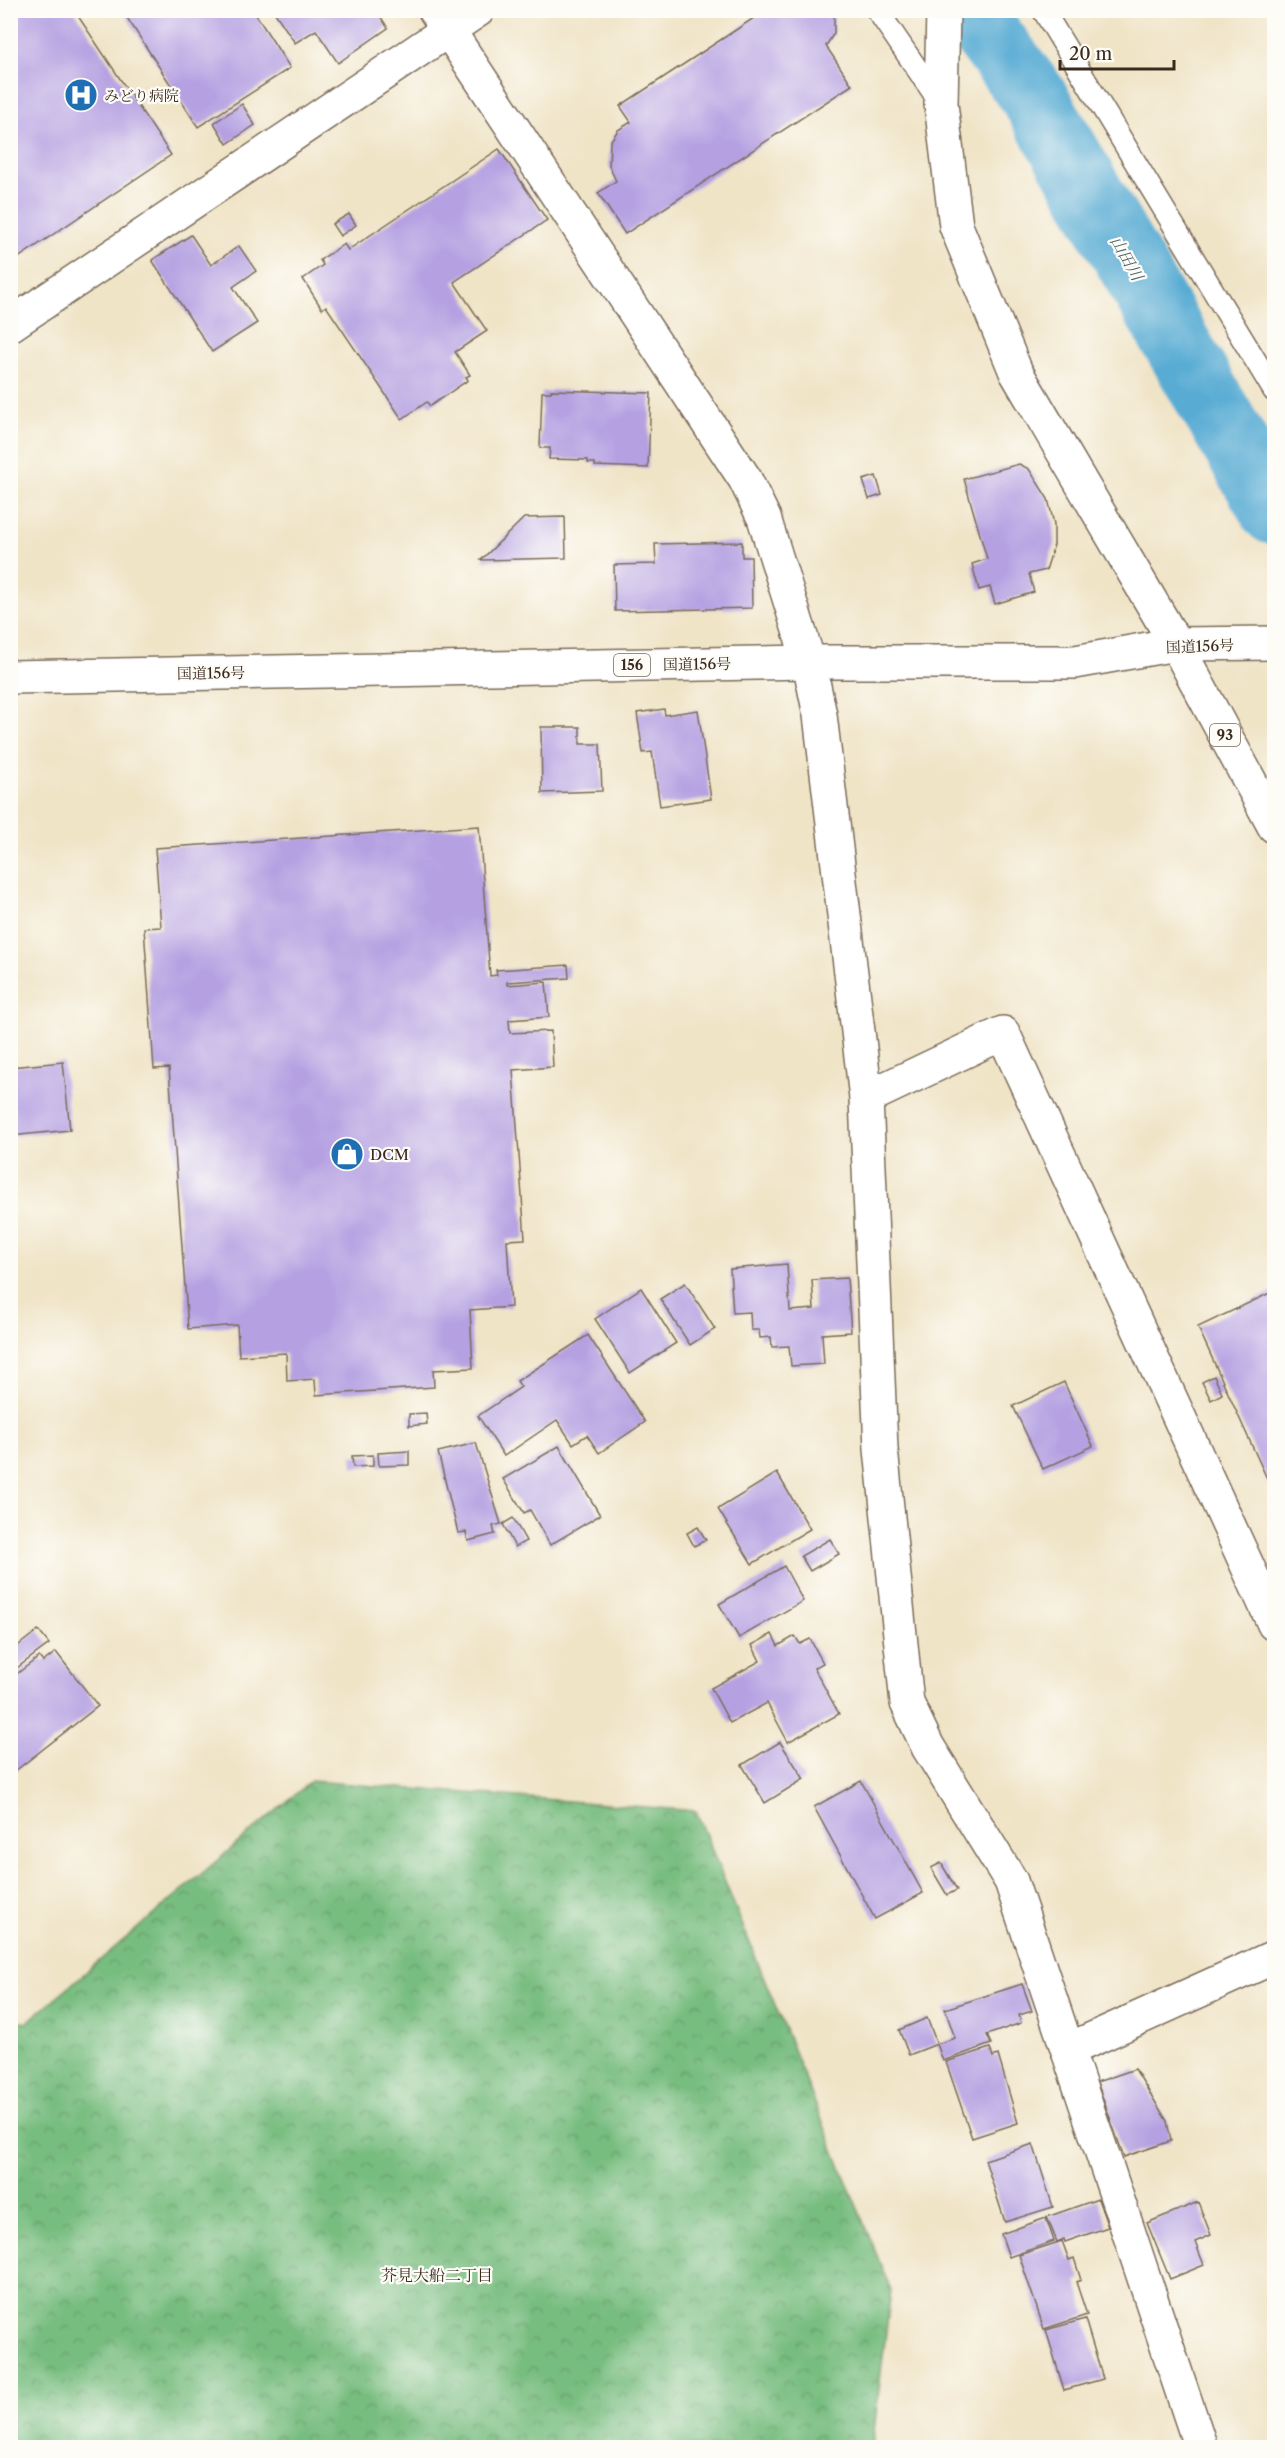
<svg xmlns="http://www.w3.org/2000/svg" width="1285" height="2458" font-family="'Libre Caslon Text','Noto Serif JP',serif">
<defs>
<pattern id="forest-crowns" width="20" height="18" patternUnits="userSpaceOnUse" patternTransform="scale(1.5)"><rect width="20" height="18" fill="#78bd80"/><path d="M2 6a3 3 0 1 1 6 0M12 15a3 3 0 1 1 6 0" fill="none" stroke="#649a68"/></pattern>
</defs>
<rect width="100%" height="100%" fill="#fdfcf7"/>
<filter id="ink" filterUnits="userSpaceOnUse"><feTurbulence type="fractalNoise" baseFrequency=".0167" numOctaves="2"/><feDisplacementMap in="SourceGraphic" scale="12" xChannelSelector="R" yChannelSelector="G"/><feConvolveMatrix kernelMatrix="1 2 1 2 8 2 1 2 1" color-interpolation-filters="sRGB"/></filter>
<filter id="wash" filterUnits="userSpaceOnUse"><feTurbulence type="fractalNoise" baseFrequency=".008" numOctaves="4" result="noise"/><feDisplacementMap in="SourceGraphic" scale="24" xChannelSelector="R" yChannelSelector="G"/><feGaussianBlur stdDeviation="1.35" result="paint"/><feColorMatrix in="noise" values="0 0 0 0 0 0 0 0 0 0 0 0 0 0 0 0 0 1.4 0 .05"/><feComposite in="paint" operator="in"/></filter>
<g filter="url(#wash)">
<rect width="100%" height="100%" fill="#f0e4c7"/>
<polygon fill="url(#forest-crowns)" stroke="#5a744f" stroke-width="1.5" points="311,1781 696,1811 891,2290 872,2447 11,2447 11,2019 26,2023"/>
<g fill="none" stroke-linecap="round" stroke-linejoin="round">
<polyline stroke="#59acd4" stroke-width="68" points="969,10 1034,97 1274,511"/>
</g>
<g id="blocks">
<g fill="#b5a1e2">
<polygon points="10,10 74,10 171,155 15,260 10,254"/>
<polygon points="122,10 253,10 290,68 198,127"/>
<polygon points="273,10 376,10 388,28 338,63 316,30 295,43"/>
<polygon points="760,10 834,10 834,33 826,46 852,85 625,234 598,193 616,181 609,166 610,142 618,130 631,122 620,106 760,14"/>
<polygon points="242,104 255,125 227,144 214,123"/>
<polygon points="499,149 547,220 454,282 487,331 455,352 470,375 466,377 468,380 430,406 427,402 402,419 326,306 322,309 303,279 323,265 320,260 344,244 348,250"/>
<polygon points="349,214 356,225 340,236 332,224"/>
<polygon points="191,235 211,265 239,246 256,271 233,287 257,323 212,352 152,260"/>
<polygon points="551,390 651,393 648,468 595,466 595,463 588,463 588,460 549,459 550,448 540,448 542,392 551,392"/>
<polygon points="1019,464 1029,469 1048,499 1054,524 1054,545 1046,570 1029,574 1034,592 995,604 990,587 979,590 972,564 987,559 964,479"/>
<polygon points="876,476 882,495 869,499 863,480"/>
<polygon points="565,517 566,558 481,560 524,518"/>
<polygon points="742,542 742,557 751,557 752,608 615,611 614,565 656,564 655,544"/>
<polygon points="664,709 665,715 698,710 711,799 660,806 652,752 643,753 637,713"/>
<polygon points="541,727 580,727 580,744 600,744 602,791 542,793"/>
<polygon points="479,826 490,976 497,975 496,970 568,965 569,978 507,982 507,985 546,982 549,1017 509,1020 510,1033 551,1031 553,1067 513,1070 525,1239 507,1240 511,1307 470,1310 473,1368 433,1370 434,1387 316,1395 315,1379 287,1381 286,1353 239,1356 237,1325 188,1329 169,1068 154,1069 144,928 161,927 155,848"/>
<polygon points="63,1062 70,1130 10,1136 10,1067"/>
<polygon points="787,1264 790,1311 814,1309 812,1280 847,1278 851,1332 822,1334 824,1364 791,1366 789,1346 772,1347 771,1337 760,1338 759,1330 751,1330 750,1312 733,1313 730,1269"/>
<polygon points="685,1283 715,1329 690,1345 660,1299"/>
<polygon points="641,1288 676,1343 630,1373 595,1319"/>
<polygon points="1274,1291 1274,1494 1198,1327"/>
<polygon points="588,1335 645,1422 599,1453 587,1435 573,1444 557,1420 504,1456 478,1416 521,1387 517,1381"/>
<polygon points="1214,1376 1222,1394 1211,1400 1202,1382"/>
<polygon points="1064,1382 1093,1446 1043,1469 1013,1406"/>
<polygon points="426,1413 427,1424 409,1426 409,1414"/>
<polygon points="476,1443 501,1524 493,1526 495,1534 468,1541 466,1532 458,1533 438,1452"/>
<polygon points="559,1446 600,1515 550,1545 530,1510 524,1513 503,1479"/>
<polygon points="409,1451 409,1465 379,1466 378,1453"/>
<polygon points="373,1455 373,1466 353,1467 352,1456"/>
<polygon points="777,1473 810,1529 752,1564 718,1509"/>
<polygon points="513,1518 526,1541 515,1547 503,1524"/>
<polygon points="698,1527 706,1540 694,1546 687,1533"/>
<polygon points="830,1539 839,1554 810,1571 801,1556"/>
<polygon points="784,1566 803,1601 739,1638 719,1604"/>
<polygon points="38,1630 49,1644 10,1673 10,1652"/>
<polygon points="772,1634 778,1646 795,1636 800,1644 810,1639 823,1663 814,1668 839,1714 788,1742 767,1703 730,1723 711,1688 760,1661 752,1645"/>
<polygon points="56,1652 98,1706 10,1775 10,1679 39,1657 43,1662"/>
<polygon points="780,1742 804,1779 765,1803 742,1765"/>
<polygon points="861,1781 923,1893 875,1919 814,1807"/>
<polygon points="941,1863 957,1890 947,1895 931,1868"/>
<polygon points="1022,1984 1032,2011 1019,2015 1021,2023 987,2035 991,2044 943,2061 937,2044 955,2038 945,2009"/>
<polygon points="927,2018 937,2044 909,2055 899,2030"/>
<polygon points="990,2048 993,2057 998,2055 1018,2123 972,2138 946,2062"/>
<polygon points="1135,2069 1167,2121 1171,2141 1124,2157 1097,2082"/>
<polygon points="1033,2144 1053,2207 1005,2222 985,2160"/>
<polygon points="1098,2199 1108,2227 1065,2242 1064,2239 1057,2242 1047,2217"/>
<polygon points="1198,2202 1211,2235 1195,2242 1204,2265 1170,2279 1147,2223"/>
<polygon points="1046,2218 1054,2241 1009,2257 1001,2234"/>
<polygon points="1062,2241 1069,2260 1074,2258 1081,2280 1076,2282 1087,2315 1044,2329 1019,2255"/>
<polygon points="1085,2319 1103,2379 1064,2390 1046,2330"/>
</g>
</g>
</g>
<g filter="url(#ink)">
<use href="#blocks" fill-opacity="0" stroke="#7a6b59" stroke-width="1.5"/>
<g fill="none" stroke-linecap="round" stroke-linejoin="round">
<defs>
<g id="service">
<polyline points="877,10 941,104"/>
<polyline points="1043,10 1274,391"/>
</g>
<g id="minor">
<polyline points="435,10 745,479 764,518 809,662 820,715 866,1098 881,1449 907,1703 928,1747 1011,1881 1201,2448"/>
<polyline points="10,325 478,10"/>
<polyline points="866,1098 1003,1033 1274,1624"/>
<polyline points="1068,2050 1274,1957"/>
</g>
<polyline id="tertiary" points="943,10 941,104 956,226 1016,372 1176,644"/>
<polyline id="primary" points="1176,644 1274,826"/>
<polyline id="trunk" points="10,677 809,662 1075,662 1176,644 1274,643"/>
</defs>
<use href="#service" stroke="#7a6b59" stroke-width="24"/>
<use href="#minor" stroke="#7a6b59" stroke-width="36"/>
<use href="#tertiary" stroke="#7a6b59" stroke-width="36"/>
<use href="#primary" stroke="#7a6b59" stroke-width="36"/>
<use href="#trunk" stroke="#7a6b59" stroke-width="36"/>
<use href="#service" stroke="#fff" stroke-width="21"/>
<use href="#minor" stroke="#fff" stroke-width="33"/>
<use href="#tertiary" stroke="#fff" stroke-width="33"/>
<use href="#primary" stroke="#fff" stroke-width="33"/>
<use href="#trunk" stroke="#fff" stroke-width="33"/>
</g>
</g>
<defs>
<symbol id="hospital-disc" viewBox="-11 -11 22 22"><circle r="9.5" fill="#1f6fb2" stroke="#fdfcf7"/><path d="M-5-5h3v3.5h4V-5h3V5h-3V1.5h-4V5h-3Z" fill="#fff"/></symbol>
<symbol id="shop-disc" viewBox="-11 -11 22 22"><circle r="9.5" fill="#1f6fb2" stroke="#fdfcf7"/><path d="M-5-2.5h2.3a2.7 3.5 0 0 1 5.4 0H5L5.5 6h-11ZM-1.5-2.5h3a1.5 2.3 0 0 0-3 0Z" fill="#fff"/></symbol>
</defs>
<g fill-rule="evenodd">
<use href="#hospital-disc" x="62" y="76" width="38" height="38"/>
<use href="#shop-disc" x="328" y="1135" width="38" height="38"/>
</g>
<g text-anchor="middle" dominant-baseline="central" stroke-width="4.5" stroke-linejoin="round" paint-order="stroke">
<g fill="#fdfcf7" stroke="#75695f" stroke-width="1.5">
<rect x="614" y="654" width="36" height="22" rx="4.5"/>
<rect x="1210" y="724" width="30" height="22" rx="4.5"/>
</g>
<g font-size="14" font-weight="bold" fill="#3b2a1e">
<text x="632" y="665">156</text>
<text x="1225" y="735">93</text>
</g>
<g font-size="15" fill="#3b2a1e" stroke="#fdfcf7" text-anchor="start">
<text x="104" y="95">みどり病院</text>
<text x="370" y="1154">DCM</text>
</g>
<g font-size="15" fill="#3b2a1e" stroke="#fdfcf7">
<text transform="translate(1200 646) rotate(-2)">国道156号</text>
<text transform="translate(697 664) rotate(-1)">国道156号</text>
<text transform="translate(211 673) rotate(-1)">国道156号</text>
</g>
<g font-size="16" font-style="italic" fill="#475e67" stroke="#fdfcf7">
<text transform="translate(1127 258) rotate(60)">山田川</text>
</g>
<g font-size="16" fill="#3b2a1e" stroke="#fdfcf7">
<text x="437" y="2275">芥見大船二丁目</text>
</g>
</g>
<rect width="1285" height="2458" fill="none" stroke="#fdfcf7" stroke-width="36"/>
<path d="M1060 60v9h114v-9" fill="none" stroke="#3b2a1e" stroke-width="3"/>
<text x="1069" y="60" font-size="18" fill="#3b2a1e" stroke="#fdfcf7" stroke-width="4.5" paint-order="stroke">20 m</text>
</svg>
